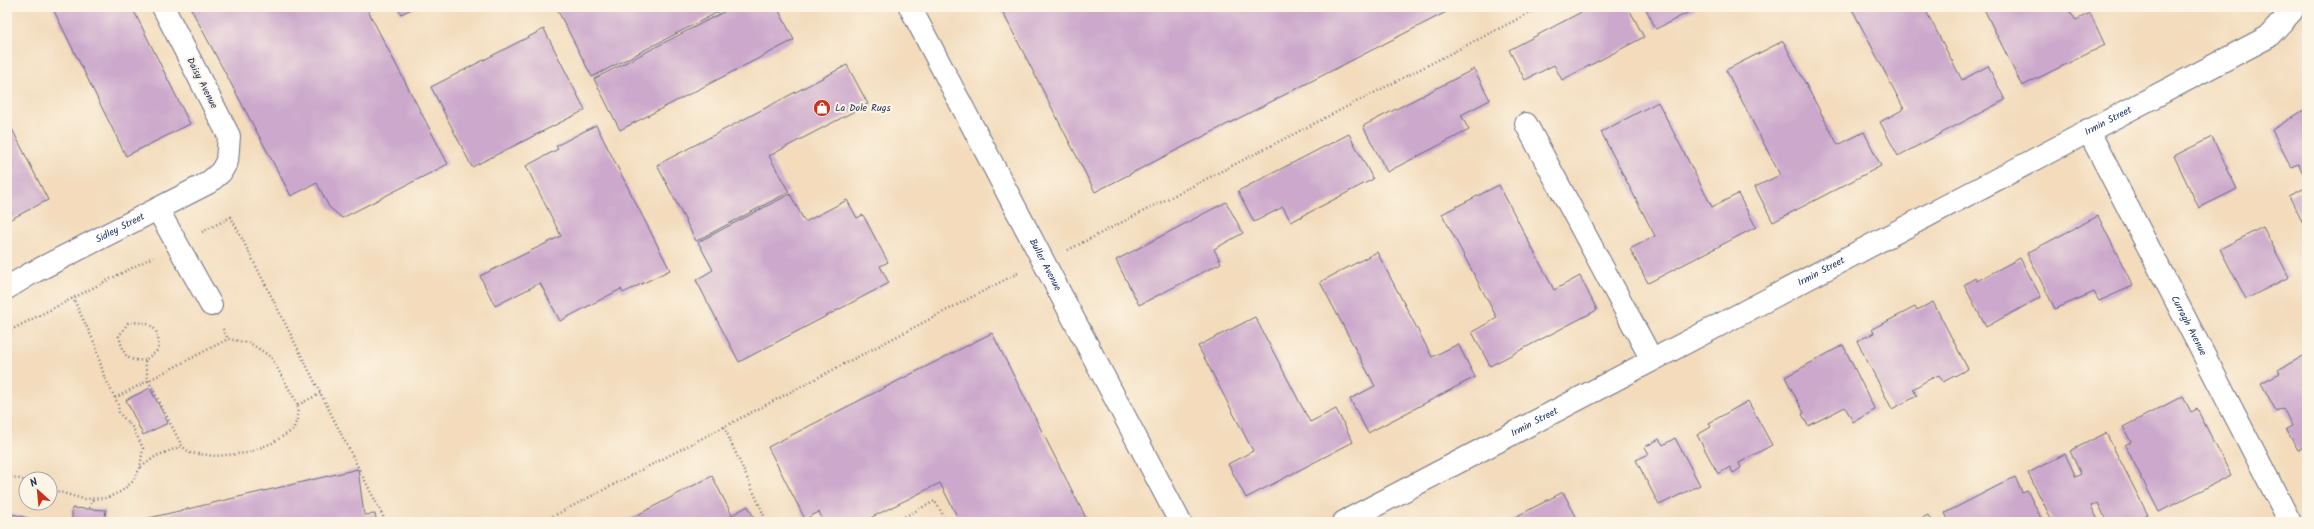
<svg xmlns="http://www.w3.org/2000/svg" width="2314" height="529" font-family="Kalam,sans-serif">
<rect width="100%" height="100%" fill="#fcf5e5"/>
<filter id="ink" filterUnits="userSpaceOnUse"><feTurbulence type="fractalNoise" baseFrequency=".025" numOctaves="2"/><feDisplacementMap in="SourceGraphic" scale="8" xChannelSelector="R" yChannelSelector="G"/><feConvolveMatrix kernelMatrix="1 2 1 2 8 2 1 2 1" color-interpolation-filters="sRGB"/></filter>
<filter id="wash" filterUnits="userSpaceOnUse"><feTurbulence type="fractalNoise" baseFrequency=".012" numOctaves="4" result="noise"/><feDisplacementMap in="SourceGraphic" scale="16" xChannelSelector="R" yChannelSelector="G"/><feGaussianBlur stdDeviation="0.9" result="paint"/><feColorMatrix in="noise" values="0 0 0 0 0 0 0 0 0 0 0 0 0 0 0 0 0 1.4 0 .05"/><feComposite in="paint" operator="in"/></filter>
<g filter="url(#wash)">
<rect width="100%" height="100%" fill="#f3dbbc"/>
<g id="blocks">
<g fill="#cca8cc">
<polygon points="52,7 132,7 190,124 126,156"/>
<polygon points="190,7 366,7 448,164 342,218 329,207 317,183 291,196"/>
<polygon points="397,7 416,7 401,14"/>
<polygon points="556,7 728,7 592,77"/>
<polygon points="733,7 777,7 794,40 620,130 594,79"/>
<polygon points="1000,7 1456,7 1095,192"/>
<polygon points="1628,7 1644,37 1562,80 1554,65 1525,80 1509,50 1591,7"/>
<polygon points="1645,7 1699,7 1656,29"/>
<polygon points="1851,7 1924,7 1962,80 1988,66 2005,100 1898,156 1880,122 1904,109"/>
<polygon points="1983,7 2066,7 2076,20 2090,13 2105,45 2022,86"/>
<polygon points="544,29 585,110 472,167 431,87"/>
<polygon points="1783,41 1838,145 1864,132 1881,166 1773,222 1755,187 1780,175 1726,70"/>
<polygon points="847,65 868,104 769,156 789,192 696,241 657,165"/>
<polygon points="1474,69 1490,100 1461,115 1469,130 1387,172 1363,126"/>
<polygon points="1658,102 1712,207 1738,194 1756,227 1648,283 1630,249 1655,236 1601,132"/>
<polygon points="2307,108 2307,170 2303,173 2298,164 2291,167 2272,130"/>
<polygon points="7,119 48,200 7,221"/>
<polygon points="596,125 670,270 623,293 621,289 560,321 540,283 495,306 480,276 561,236 526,166 558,149 556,146"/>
<polygon points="1349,134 1373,179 1291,222 1283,207 1254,222 1238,191"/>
<polygon points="2212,137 2237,189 2199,208 2174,156"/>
<polygon points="1499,185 1554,290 1580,276 1597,310 1490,366 1472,332 1497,318 1442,214"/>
<polygon points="2307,187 2307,226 2305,227 2289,196"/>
<polygon points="790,194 805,222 847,200 857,218 863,215 888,262 880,266 889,283 739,362 696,280 713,270 698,242"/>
<polygon points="1226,202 1243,233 1214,249 1221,263 1139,305 1116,260"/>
<polygon points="2098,216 2133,286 2099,301 2094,292 2055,309 2027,253"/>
<polygon points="2263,227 2289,277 2246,299 2220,249"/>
<polygon points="1377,252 1432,357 1458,344 1475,377 1368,433 1350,399 1375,386 1320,282"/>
<polygon points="2020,258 2041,297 1986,327 1964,285 1975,278 1977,281"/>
<polygon points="1933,302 1968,369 1943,382 1939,375 1926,381 1913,389 1917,396 1892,409 1857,341 1874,333 1872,329 1915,307 1917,310"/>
<polygon points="1255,317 1310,422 1336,409 1353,442 1246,498 1228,464 1253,451 1198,346"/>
<polygon points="992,333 1088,522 960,522 940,483 862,522 824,522 819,512 805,519 768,447"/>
<polygon points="1843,345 1875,410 1853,422 1845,407 1808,426 1802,414 1804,413 1785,377"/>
<polygon points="2307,354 2307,445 2298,450 2286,429 2292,426 2283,408 2276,411 2261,383 2280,373 2278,370"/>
<polygon points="150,388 168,423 143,435 126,400"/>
<polygon points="2183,396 2191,412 2197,409 2231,475 2159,512 2125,445 2131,442 2123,427"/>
<polygon points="1748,401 1772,445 1739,463 1741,468 1733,473 1730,467 1718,474 1697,435 1711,427 1709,423"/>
<polygon points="2106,433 2148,515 2134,522 2107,522 2098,503 2091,506 2099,522 2053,522 2028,473 2065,454 2076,477 2079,475 2081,474 2070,451"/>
<polygon points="1675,438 1700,485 1659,505 1636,460 1649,454 1645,447 1659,439 1663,445"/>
<polygon points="358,469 364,515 375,514 377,522 132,522"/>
<polygon points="712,476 732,515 748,506 756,522 624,522"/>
<polygon points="2015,477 2022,492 2027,490 2043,522 1949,522 1945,513"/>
<polygon points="1563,492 1579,522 1506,522"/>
<polygon points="72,508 106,510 104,522 72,522"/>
<polygon points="7,513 41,521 41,522 7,522"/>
<polygon points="1928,515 1932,522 1915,522"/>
</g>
</g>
</g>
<g filter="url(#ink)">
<use href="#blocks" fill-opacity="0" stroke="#676b7f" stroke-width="1"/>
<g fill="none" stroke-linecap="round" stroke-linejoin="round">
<defs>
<g id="minor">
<path id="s1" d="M910 7 1180 522"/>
<polyline points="1526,124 1652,360"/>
<path id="s2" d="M2088 130 2290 522"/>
<polyline points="158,210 211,305"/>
<path id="s3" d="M7 288 30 274 208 183 221 172 227 161 229 136 163 7"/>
<path id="s4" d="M1344 522 2268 37 2292 11"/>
</g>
</defs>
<use href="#minor" stroke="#676b7f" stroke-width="24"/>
<g stroke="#676b7f" stroke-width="2.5" stroke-dasharray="1 3" stroke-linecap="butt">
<polyline points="202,232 231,217 386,522"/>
<polyline points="1068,250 1541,7"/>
<polyline points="223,329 228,339"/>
<polyline points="7,332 153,257"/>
<path d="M115 398 228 339 250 343 271 357 298 405 297 419 293 430 272 443 247 453 216 456 190 453 182 446 148 380 145 360 158 350C161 327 149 320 128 323L119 336C124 354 125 362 145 360"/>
<polyline points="298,405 321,393"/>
<polyline points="724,427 767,522"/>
<polyline points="141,467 156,456 182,446"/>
<polyline points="7,475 26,481"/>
<polyline points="50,489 83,499 107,498 122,491 132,482 140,468 143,448 133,428 119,413 118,404 104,376 95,344 73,298"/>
<polyline points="89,508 93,499"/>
<polyline points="542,522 1018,273"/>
<polyline points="894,522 935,501 947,522"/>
</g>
<use href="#minor" stroke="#fff" stroke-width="22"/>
</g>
</g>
<defs>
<symbol id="shop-disc" viewBox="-11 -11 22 22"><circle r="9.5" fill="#c8321e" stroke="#fcf5e5"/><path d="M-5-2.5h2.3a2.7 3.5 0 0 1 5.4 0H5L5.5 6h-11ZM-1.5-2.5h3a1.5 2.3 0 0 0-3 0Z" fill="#fff"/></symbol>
</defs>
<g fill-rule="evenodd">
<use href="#shop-disc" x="812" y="98" width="20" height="20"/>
</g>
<g text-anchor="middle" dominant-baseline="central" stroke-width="4" stroke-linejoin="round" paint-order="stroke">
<g font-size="10" fill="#1b2f5e" stroke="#fcf5e5">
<text transform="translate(202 83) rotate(63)">Daisy Avenue</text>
<text stroke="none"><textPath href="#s4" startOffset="863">Irmin Street</textPath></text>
<text stroke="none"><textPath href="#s3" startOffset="128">Sidley Street</textPath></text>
<text stroke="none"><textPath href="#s1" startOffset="291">Buller Avenue</textPath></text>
<text stroke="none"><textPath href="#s4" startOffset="539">Irmin Street</textPath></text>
<text stroke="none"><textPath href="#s2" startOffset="220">Curragh Avenue</textPath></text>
<text stroke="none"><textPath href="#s4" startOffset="215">Irmin Street</textPath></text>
</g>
<g font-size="10" fill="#1b2f5e" stroke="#fcf5e5" text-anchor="start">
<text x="835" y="108">La Dole Rugs</text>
</g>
</g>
<rect width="2314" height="529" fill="none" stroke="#fcf5e5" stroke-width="24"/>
<g transform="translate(38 491) rotate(333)"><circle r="19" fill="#fcf5e5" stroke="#a2a6af"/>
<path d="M0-3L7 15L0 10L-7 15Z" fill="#c8321e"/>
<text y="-6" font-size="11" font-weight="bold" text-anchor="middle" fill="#1b2f5e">N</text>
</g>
</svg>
